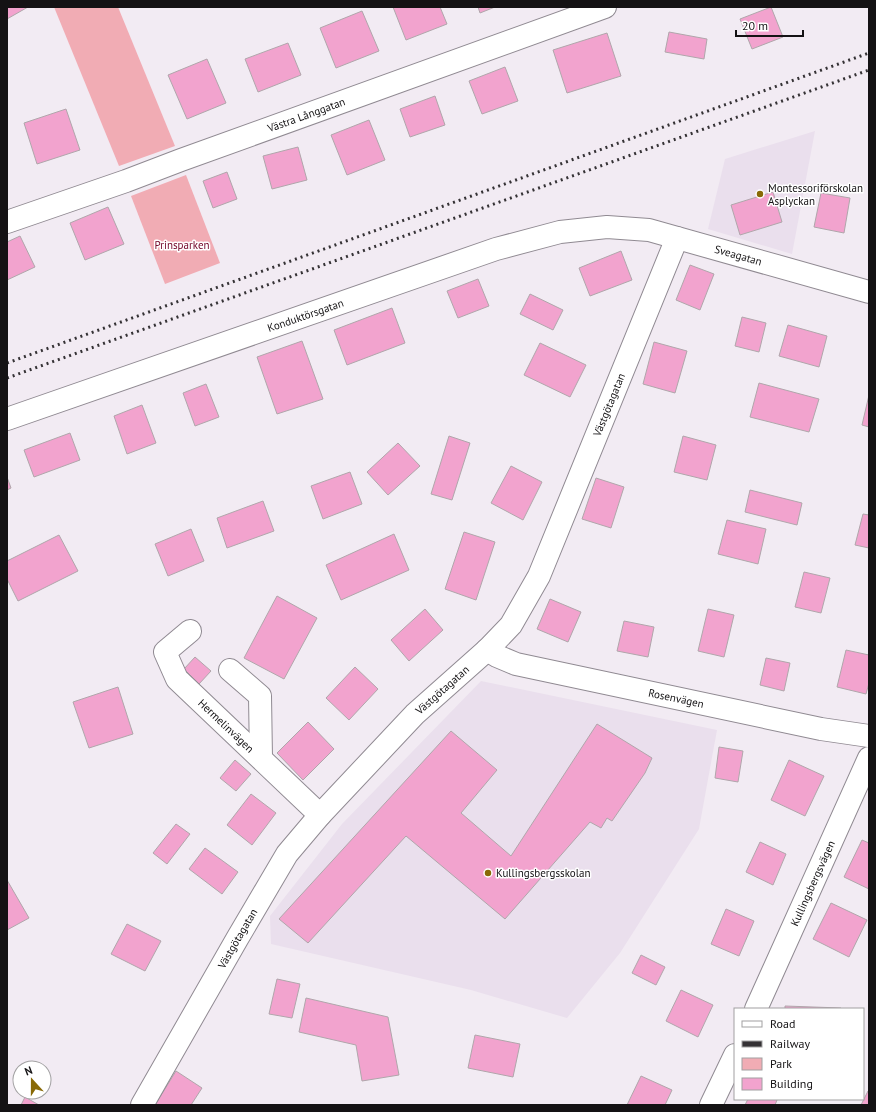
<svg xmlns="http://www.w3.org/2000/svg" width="876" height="1112" font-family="'PT Sans',sans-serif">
<rect width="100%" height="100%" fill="#f2ebf3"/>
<g fill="#eadfed">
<polygon points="815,131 792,254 708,229 725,159"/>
<polygon points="481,681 717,730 699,829 620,953 567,1018 471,990 271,944 270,916 342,824"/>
</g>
<g fill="#f1acb4">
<polygon points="54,7 118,7 175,146 119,166"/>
<polygon points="186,175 220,263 165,284 131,196"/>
</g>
<g fill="#f2a3ce" stroke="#b0a6ab">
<polygon points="7,7 28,7 7,19"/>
<polygon points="393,7 440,7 447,24 406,40"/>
<polygon points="478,7 495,7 480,13"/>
<polygon points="771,7 783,37 752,49 740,19"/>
<polygon points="362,11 379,51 336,68 320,28"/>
<polygon points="669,32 707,39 704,59 665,52"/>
<polygon points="607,33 621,76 567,93 553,50"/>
<polygon points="288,43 301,75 258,92 245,59"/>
<polygon points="207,59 226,103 187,119 168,75"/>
<polygon points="505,67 518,101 482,114 469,81"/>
<polygon points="435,96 445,125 410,137 400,109"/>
<polygon points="66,109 80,150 37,164 24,123"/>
<polygon points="369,120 385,160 347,175 331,135"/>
<polygon points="298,147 307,180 272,189 263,156"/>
<polygon points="227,172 237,199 213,208 203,181"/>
<polygon points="773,192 782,222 740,235 731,205"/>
<polygon points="821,193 850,198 844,233 814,227"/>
<polygon points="108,207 124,244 85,260 70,223"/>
<polygon points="20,236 35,267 7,280 7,242"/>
<polygon points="621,251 632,280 590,296 579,268"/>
<polygon points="690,265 714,274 700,310 676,300"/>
<polygon points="478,279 489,306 458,318 447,291"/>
<polygon points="530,294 563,310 553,330 520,314"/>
<polygon points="392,308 405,343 347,365 334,330"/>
<polygon points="742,317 766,323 759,352 735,346"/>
<polygon points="788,325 827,336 819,367 779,356"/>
<polygon points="302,341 323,399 277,414 257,357"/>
<polygon points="654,342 687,351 675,393 643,384"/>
<polygon points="540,343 586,365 570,397 524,375"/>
<polygon points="759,383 819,399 809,432 750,417"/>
<polygon points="206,384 219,417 195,426 183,393"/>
<polygon points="869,395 869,427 862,425"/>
<polygon points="142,405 156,443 127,454 114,416"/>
<polygon points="70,433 80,460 34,477 24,450"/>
<polygon points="449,436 470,443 452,500 431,494"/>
<polygon points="683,436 716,445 707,480 674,472"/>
<polygon points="398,443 420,466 388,495 367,472"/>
<polygon points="511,466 542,482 523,520 491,503"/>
<polygon points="350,472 362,504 323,519 311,486"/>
<polygon points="7,477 11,488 7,490"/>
<polygon points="596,478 624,487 611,528 582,519"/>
<polygon points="750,490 802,503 797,525 745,512"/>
<polygon points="263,501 274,531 227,548 217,518"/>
<polygon points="863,514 869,515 869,548 855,545"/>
<polygon points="727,520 766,529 758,564 718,554"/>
<polygon points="191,529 204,561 168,576 155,544"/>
<polygon points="464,532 495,542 476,600 445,589"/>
<polygon points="394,534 409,570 341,600 326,565"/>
<polygon points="59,535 78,571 18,601 7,579 7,561"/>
<polygon points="804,572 830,578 821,613 795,607"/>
<polygon points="277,596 317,618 284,679 244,658"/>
<polygon points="550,599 581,612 568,642 537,629"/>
<polygon points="425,609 443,630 409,661 391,640"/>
<polygon points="708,609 734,615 724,657 698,651"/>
<polygon points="624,621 654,627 648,657 617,651"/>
<polygon points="846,650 869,655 869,683 866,694 837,687"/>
<polygon points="195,657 211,671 199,684 184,669"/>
<polygon points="766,658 790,663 784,691 760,685"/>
<polygon points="355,667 378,689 349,720 326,698"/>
<polygon points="118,687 133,734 89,748 73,702"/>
<polygon points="308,722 334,749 303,780 277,753"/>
<polygon points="597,724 652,758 645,773 612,821 607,818 601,828 590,822 505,919 406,836 308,943 279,919 451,731 497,770 461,813 511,856"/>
<polygon points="719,747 743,751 738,782 715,778"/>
<polygon points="235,760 251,774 236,791 220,778"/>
<polygon points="789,760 824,776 805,816 771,800"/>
<polygon points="251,794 276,813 252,845 227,825"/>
<polygon points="176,824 190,834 167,864 153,853"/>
<polygon points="862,840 869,843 869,889 844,877"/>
<polygon points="760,842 786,854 773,885 746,872"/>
<polygon points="205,848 238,872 222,894 189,869"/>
<polygon points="7,880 29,918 7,930"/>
<polygon points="831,903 867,920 849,957 813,939"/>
<polygon points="726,909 754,921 739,956 711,944"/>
<polygon points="127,924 161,941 145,971 111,954"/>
<polygon points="641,955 665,967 656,985 632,973"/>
<polygon points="277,979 300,984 292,1018 269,1014"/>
<polygon points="681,990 713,1005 698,1037 666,1021"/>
<polygon points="306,998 388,1017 399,1075 362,1081 356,1045 299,1032"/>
<polygon points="785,1006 841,1008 841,1009 785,1009"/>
<polygon points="475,1035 520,1044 513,1077 468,1068"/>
<polygon points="176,1071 202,1088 191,1105 155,1105"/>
<polygon points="641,1076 672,1090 665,1105 627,1105"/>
<polygon points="868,1091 869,1091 869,1105 861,1105"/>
<polygon points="25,1097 39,1105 21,1105"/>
<polygon points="748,1099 775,1099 777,1100 775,1105 745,1105"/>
</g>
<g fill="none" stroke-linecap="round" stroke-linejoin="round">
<defs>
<g id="minor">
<path id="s1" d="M7 222 126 181 181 160 605 7"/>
<path id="s2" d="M190 631 165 652 177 679 320 815"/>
<path id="s3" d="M487 650 497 656 516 664 821 729 869 736"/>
<polyline points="230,670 260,696 261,758"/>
<path id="s4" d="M756 1009 869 758"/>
<path id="s5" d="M142 1105 237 939 287 854 320 815 415 714 487 650 511 625 539 576 677 238"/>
<polyline points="711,1105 735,1055"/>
</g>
<g id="tertiary">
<path id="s6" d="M7 419 496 249 560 232 607 227 649 230 869 292"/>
</g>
</defs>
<use href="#minor" stroke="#908a92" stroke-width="24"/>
<use href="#tertiary" stroke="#908a92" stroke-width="24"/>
<use href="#minor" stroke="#fff" stroke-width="22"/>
<use href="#tertiary" stroke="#fff" stroke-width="22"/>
<g stroke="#353235" stroke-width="3" stroke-dasharray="2 4" stroke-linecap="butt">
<polyline points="7,363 869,53"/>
<polyline points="7,378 869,70"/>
</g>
</g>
<g fill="#886906" stroke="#fff" stroke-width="1.5">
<circle cx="760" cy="194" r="4"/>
<circle cx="488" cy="873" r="4"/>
</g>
<g text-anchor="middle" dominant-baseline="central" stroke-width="3" stroke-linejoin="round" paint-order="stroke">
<g font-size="11" fill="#141214" stroke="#fff">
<text stroke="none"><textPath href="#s1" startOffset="318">Västra Långgatan</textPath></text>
<text stroke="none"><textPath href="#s6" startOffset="766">Sveagatan</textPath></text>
<text stroke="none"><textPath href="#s6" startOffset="316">Konduktörsgatan</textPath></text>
<text stroke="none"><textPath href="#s5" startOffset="852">Västgötagatan</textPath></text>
<text stroke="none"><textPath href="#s5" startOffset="516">Västgötagatan</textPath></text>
<text stroke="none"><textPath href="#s3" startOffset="196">Rosenvägen</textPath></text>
<text stroke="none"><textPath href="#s2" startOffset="130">Hermelinvägen</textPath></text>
<text stroke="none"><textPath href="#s4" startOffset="138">Kullingsbergsvägen</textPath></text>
<text stroke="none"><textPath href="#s5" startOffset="192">Västgötagatan</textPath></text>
</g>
<g font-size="11" fill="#141214" stroke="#fff" text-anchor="start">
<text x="768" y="188">Montessoriförskolan<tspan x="768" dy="13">Asplyckan</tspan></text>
<text x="496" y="873">Kullingsbergsskolan</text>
</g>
<g font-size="11" fill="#720629" stroke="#fff">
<text x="182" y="245">Prinsparken</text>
</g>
</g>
<rect width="876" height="1112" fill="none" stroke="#141214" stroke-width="16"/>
<rect x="734" y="1008" width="130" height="92" fill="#ffffff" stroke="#a1a0a1"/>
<rect x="742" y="1021" width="20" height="6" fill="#ffffff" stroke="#a1a0a1"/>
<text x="770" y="1028" font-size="12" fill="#141214">Road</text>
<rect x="742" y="1041" width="20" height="6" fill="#353235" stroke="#a1a0a1"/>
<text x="770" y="1048" font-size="12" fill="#141214">Railway</text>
<rect x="742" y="1058" width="20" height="12" fill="#f1acb4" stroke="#a1a0a1"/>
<text x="770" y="1068" font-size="12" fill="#141214">Park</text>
<rect x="742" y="1078" width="20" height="12" fill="#f2a3ce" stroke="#a1a0a1"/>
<text x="770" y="1088" font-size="12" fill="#141214">Building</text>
<g transform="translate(32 1080) rotate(339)"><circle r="19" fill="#ffffff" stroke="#a1a0a1"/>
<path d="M0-3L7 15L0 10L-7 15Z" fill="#886906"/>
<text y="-6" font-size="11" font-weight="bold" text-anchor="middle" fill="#141214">N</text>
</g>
<path d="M736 30v6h67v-6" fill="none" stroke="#141214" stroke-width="2"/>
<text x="742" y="30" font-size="12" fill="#141214" stroke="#ffffff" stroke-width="3" paint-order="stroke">20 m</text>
</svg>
